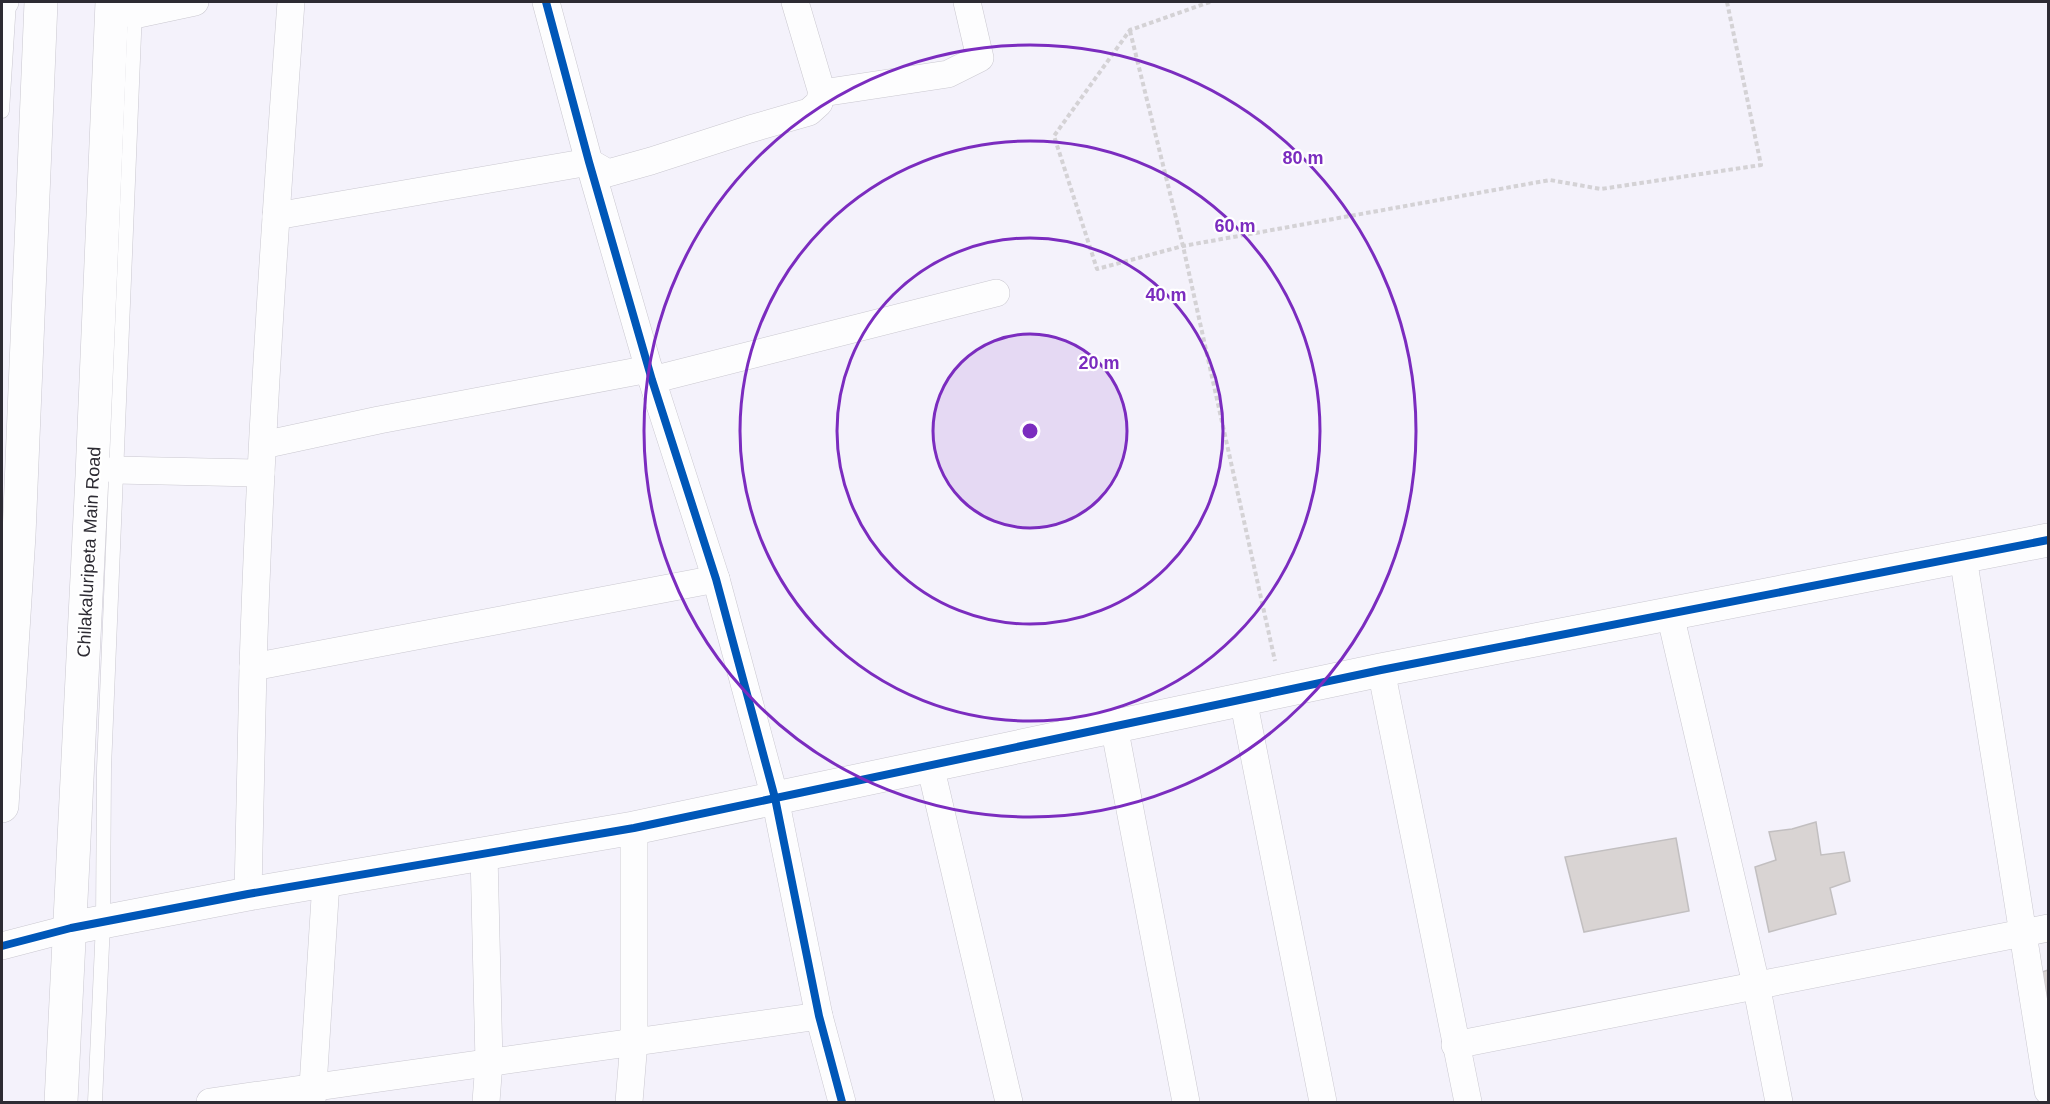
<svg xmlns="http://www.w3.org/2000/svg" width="2050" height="1104" font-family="Helvetica,sans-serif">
<rect width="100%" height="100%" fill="#f4f2fb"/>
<g fill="#d9d4d3" stroke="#c2bfc0" stroke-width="1.5">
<polygon points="1816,822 1821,855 1844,852 1850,881 1830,888 1836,914 1769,932 1755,867 1776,860 1769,832 1792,829"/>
<polygon points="1676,838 1689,911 1584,932 1565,857"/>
<polygon points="2048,970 2048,1013 2033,975"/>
</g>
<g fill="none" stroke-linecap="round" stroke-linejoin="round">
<defs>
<g id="service">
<polyline points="2,111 9,2"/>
<polyline points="95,1102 103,923 104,768 135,10"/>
</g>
<g id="minor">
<polyline points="2,2 5,2"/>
<polyline points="546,2 589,162 652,380 716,579 775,798 819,1016 842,1102"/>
<polyline points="134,15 195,2"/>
<polyline points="822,93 948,74 980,58 967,2"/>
<polyline points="276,216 589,162 608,173 651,161 750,129 809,112 819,103 822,93 795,2"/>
<polyline points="652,380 996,293"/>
<polyline points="263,445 379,420 649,369"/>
<polyline points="115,470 261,473"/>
<polyline points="1963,557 2048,1091"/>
<polyline points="1670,614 1756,984 1779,1102"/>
<polyline points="253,667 716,579"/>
<polyline points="1381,670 1468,1102"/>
<polyline points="1243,699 1323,1102"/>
<polyline points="1114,726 1186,1102"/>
<polyline points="930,765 1009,1102"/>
<polyline points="484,854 489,1062 486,1102"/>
<path d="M248 894C250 819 251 743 253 667 260 445 275 223 291 2"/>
<polyline points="2,946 71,928"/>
<polyline points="1455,1045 2048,928"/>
<polyline points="210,1102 819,1016"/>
<polyline points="312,1102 326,882"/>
<polyline points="629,1102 634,1042 634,828"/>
</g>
<polyline id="tertiary" points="71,928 248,894 634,828 1381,670 2048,540"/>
<g id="secondary">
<polyline points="2,806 19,535 41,2"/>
<polyline points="61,1102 92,476 112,2"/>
</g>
</defs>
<use href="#service" stroke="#cac8d0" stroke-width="15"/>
<use href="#minor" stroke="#cac8d0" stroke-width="28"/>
<use href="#tertiary" stroke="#cac8d0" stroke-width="34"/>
<use href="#secondary" stroke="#cac8d0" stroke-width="34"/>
<g stroke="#d4d2d5" stroke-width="4" stroke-dasharray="4.5 3" stroke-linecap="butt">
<polyline points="1210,2 1130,30 1054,136 1097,269 1183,246 1550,180 1601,189 1761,165 1727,2"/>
<polyline points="1130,31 1183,246 1275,661"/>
</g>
<use href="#service" stroke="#fdfdfe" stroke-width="14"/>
<use href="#minor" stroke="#fdfdfe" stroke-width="27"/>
<use href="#tertiary" stroke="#fdfdfe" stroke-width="33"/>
<use href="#secondary" stroke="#fdfdfe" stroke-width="33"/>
<defs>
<g id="cycleway">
<polyline points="546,2 589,162 652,380 716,579 775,798 819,1016 842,1102"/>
<polyline points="2,946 71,928 248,894 634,828 1381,670 2048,540"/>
</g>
</defs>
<use href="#cycleway" stroke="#fff" stroke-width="11"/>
<use href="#cycleway" stroke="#0057b8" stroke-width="8"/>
</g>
<circle cx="1030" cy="431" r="97" fill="#7b2cbf" fill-opacity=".12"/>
<g fill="none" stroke="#7b2cbf" stroke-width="3">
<circle cx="1030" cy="431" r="97"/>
<circle cx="1030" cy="431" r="193"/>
<circle cx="1030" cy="431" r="290"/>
<circle cx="1030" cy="431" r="386"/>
</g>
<g text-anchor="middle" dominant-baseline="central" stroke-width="4.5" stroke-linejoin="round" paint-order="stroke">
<g font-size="18" fill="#2d2b33" stroke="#fff">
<text transform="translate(89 552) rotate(-87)">Chilakaluripeta Main Road</text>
</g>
</g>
<circle cx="1030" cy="431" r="9" fill="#7b2cbf" stroke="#fff" stroke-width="3"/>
<g font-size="18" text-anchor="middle" font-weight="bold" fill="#7b2cbf" stroke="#fff" stroke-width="4.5" stroke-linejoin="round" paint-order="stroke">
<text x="1303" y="164">80 m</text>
<text x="1235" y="232">60 m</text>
<text x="1166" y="301">40 m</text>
<text x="1099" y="369">20 m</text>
</g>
<rect width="2050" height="1104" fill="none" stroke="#2d2b33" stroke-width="6"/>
</svg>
